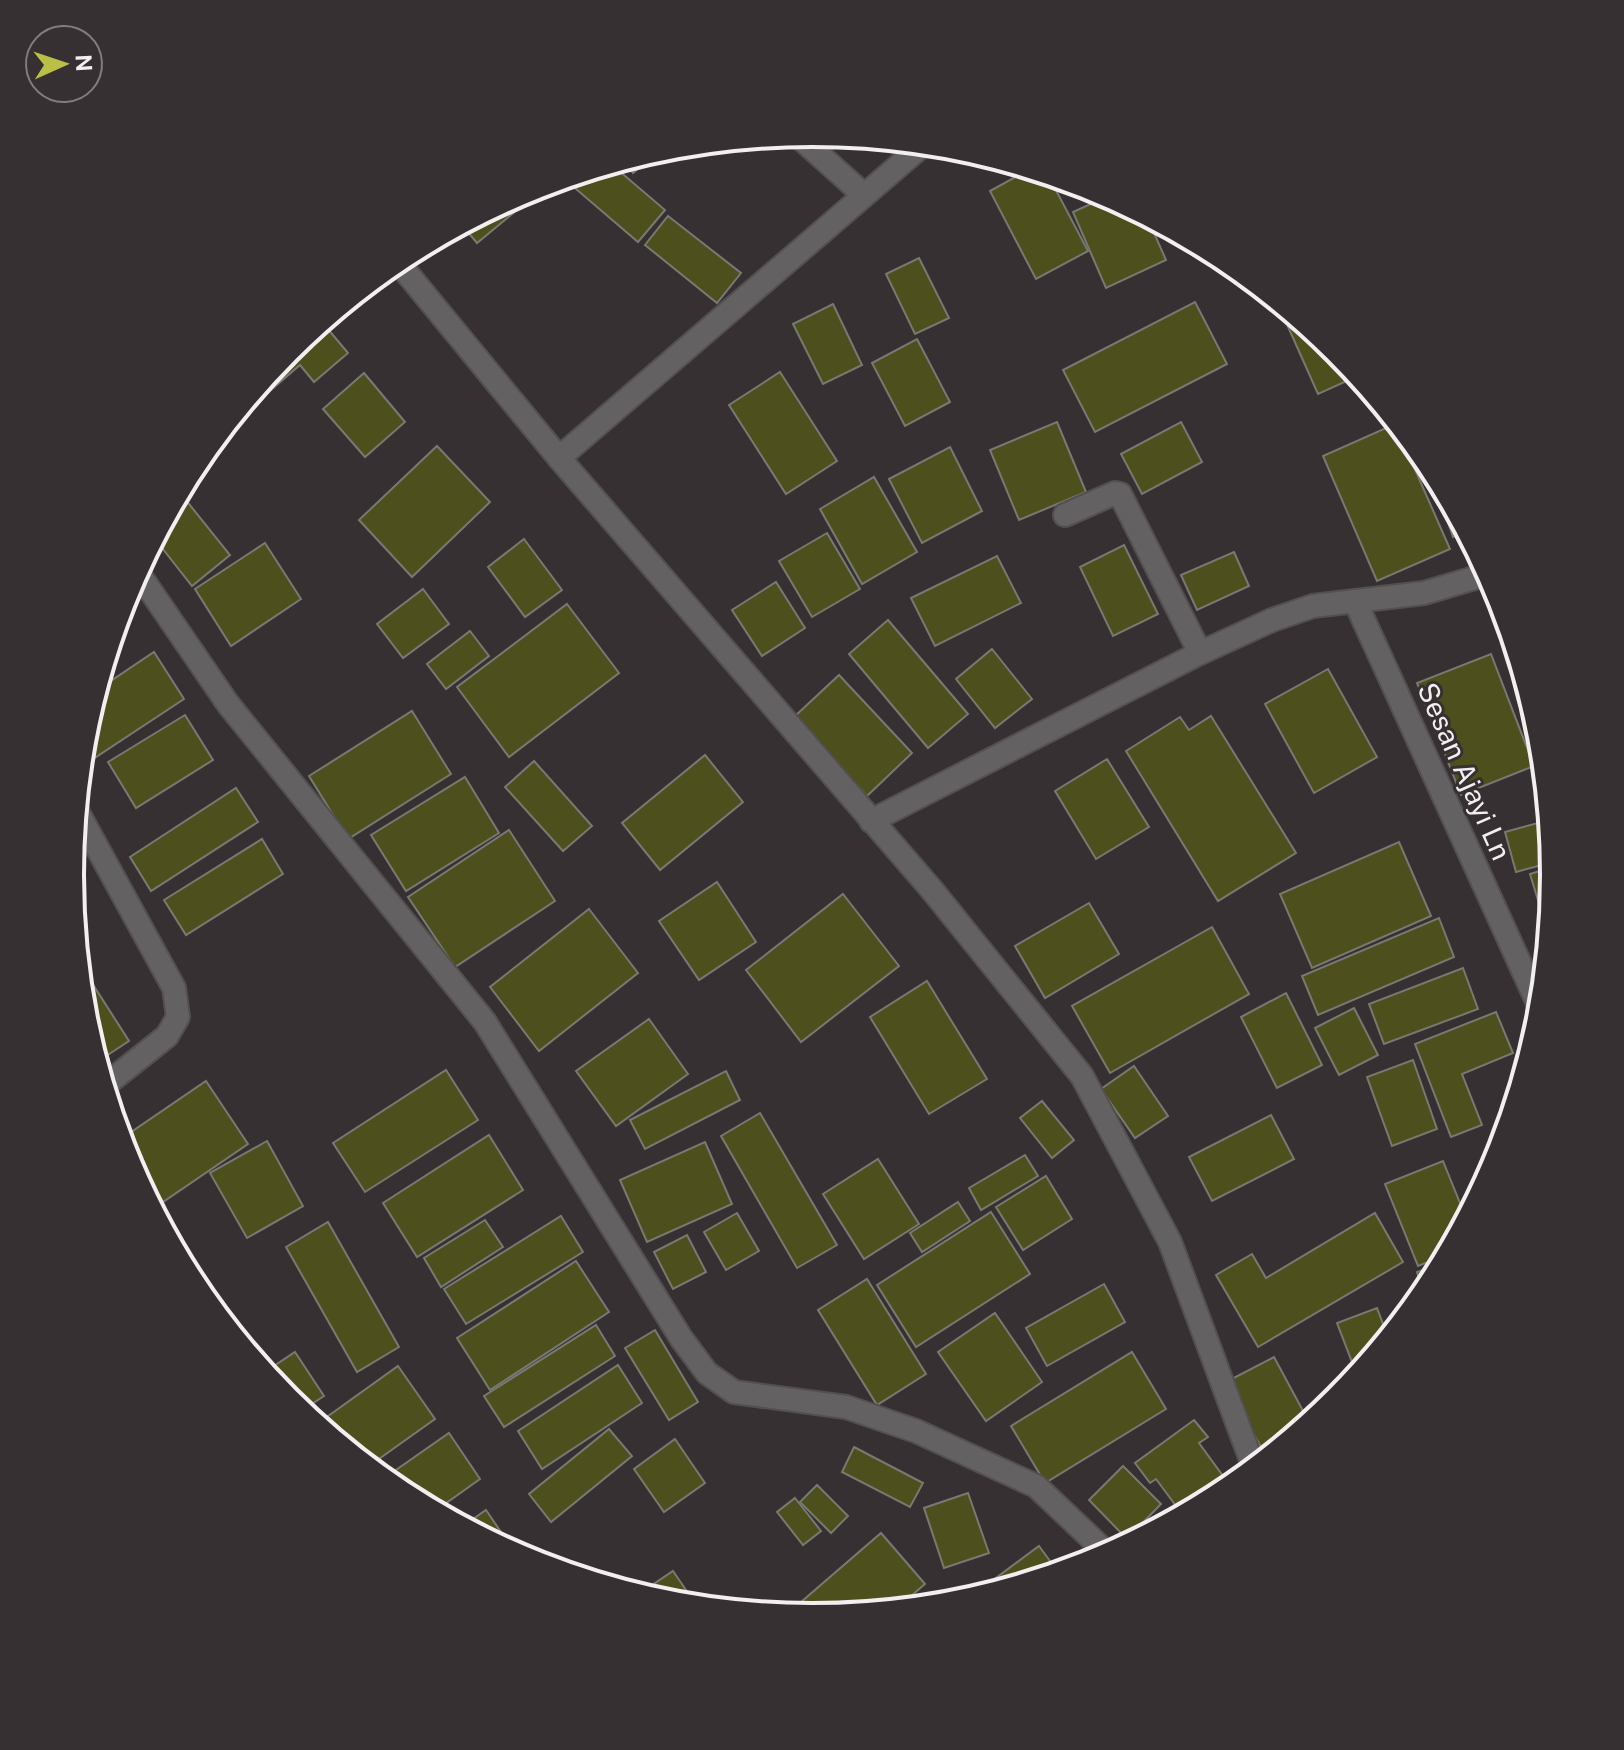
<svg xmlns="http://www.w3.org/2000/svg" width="1624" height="1750" font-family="'Public Sans',sans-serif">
<rect width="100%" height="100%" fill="#363032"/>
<g fill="#4d4f1c" stroke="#787972" stroke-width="2">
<polygon points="663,148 633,173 624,160"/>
<polygon points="611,164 665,210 638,242 569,183 576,175"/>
<polygon points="1030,169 1048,175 1088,251 1036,279 990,191"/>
<polygon points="551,182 477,243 462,225 528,189"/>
<polygon points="1108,196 1147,217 1166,260 1106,288 1073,212"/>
<polygon points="668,216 741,273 717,303 645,245"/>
<polygon points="919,258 949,318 915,334 886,274"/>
<polygon points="1195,302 1227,364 1095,432 1063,370"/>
<polygon points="1277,302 1337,351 1358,376 1318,394"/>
<polygon points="833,304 862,365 823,384 793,324"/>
<polygon points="322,322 348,353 314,382 300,365 219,435 288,350"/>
<polygon points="917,339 950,402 905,426 872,363"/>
<polygon points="780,372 837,461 786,494 729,405"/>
<polygon points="364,373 405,422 365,457 323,409"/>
<polygon points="1057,422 1086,492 1019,520 990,450"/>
<polygon points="1181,422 1202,462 1142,494 1121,454"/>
<polygon points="1395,424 1450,549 1377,581 1323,456"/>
<polygon points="437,446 490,502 412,577 359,520"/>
<polygon points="950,447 982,511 922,543 889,479"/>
<polygon points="1426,459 1429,463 1466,532 1453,537"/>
<polygon points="874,477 917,552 862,584 820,509"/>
<polygon points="185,499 230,555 192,586 155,539 168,513"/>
<polygon points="827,533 860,589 812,617 779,561"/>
<polygon points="524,539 562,590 525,617 488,567"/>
<polygon points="265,543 301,599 231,646 195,589"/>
<polygon points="1124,545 1158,614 1113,636 1080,567"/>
<polygon points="1234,552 1249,586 1197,610 1181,575"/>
<polygon points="997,556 1021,603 935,646 911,598"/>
<polygon points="776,582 805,628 762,656 732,610"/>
<polygon points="423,589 449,624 403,658 377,624"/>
<polygon points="567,604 619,673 509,757 457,687"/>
<polygon points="888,620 968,714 928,748 849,654"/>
<polygon points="470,631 489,656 446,689 427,664"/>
<polygon points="1510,633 1534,712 1529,714 1500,637"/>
<polygon points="992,649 1032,699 995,728 956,679"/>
<polygon points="154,652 184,699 81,767 84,730 96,691"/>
<polygon points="1491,654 1534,766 1461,795 1417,683"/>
<polygon points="1328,669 1377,757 1314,793 1265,704"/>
<polygon points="839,675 912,753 867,796 794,717"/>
<polygon points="412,711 451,774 348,839 309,776"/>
<polygon points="185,715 213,760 136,808 108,762"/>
<polygon points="1211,716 1296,853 1218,901 1126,751 1180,717 1189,730"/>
<polygon points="705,755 743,802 660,870 622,823"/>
<polygon points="1107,759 1149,827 1096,859 1055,791"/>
<polygon points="534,761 592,826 563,851 505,787"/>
<polygon points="465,777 499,833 406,891 371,835"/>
<polygon points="236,788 258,822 151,891 130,857"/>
<polygon points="1549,820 1553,862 1516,872 1505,832"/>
<polygon points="509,830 555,901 455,967 408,897"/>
<polygon points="262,839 283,874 186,935 164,900"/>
<polygon points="1399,842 1431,916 1312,968 1280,894"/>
<polygon points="1553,867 1550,918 1544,920 1530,874"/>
<polygon points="717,882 756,942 699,980 659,921"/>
<polygon points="843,894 899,966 801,1042 746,970"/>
<polygon points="1089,903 1119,954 1045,998 1015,946"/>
<polygon points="589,909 638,973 539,1051 490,987"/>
<polygon points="1439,918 1454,957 1318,1015 1302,976"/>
<polygon points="1212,927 1249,994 1110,1073 1072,1006"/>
<polygon points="78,961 129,1041 97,1062 84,1019"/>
<polygon points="1463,968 1478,1009 1384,1044 1369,1004"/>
<polygon points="927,981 987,1079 929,1114 870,1017"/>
<polygon points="1286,993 1322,1065 1277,1088 1241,1017"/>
<polygon points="1354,1008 1378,1055 1339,1075 1315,1028"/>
<polygon points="1496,1012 1513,1053 1462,1074 1482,1125 1451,1137 1415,1044"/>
<polygon points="649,1019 688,1074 616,1126 576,1071"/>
<polygon points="1413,1060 1437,1129 1392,1146 1367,1077"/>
<polygon points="1134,1066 1168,1116 1135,1138 1101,1089"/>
<polygon points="446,1070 478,1120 365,1192 333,1143"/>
<polygon points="726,1071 740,1100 645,1149 630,1120"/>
<polygon points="206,1081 248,1144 160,1204 124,1152 121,1139"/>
<polygon points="1042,1101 1074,1140 1052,1158 1020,1118"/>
<polygon points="760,1113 837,1245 797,1268 721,1136"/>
<polygon points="1271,1115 1294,1159 1212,1201 1189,1157"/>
<polygon points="489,1135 523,1190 417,1257 383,1203"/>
<polygon points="267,1141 303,1206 247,1238 210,1173"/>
<polygon points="705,1142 732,1204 647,1242 620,1180"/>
<polygon points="1025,1155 1038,1176 981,1210 969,1188"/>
<polygon points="878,1159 919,1224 864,1259 823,1194"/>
<polygon points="1443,1161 1466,1218 1446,1255 1418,1266 1385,1184"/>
<polygon points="1046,1176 1072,1219 1023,1250 996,1207"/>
<polygon points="958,1202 970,1221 922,1252 910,1233"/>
<polygon points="991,1212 1030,1274 916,1347 877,1285"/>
<polygon points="737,1213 759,1251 726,1270 704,1232"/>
<polygon points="1375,1213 1403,1262 1258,1347 1216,1275 1252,1254 1266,1278"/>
<polygon points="561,1216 583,1252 466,1324 444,1289"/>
<polygon points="485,1220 503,1247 441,1287 424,1258"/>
<polygon points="328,1222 399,1347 357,1372 286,1247"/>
<polygon points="687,1235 706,1272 673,1289 654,1252"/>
<polygon points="576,1261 609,1312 490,1390 457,1338"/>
<polygon points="1442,1263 1429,1288 1424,1293 1417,1272"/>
<polygon points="867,1279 926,1374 877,1405 818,1310"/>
<polygon points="1104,1284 1125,1322 1047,1366 1026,1328"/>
<polygon points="1377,1308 1388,1337 1357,1375 1337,1323"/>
<polygon points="995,1313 1042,1382 986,1421 938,1352"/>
<polygon points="596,1325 615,1356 504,1427 484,1396"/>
<polygon points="655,1330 698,1402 669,1420 625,1348"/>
<polygon points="295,1352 324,1396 301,1411 287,1399 265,1372"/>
<polygon points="1132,1352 1166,1409 1045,1483 1011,1426"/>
<polygon points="1274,1357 1309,1422 1287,1441 1264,1453 1226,1382"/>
<polygon points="618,1365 642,1403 542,1469 518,1431"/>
<polygon points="398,1366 435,1419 369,1466 317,1424"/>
<polygon points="1194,1420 1208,1437 1199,1443 1231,1487 1182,1514 1156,1479 1150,1483 1135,1463"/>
<polygon points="609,1429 632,1456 551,1522 529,1494"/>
<polygon points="449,1433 480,1479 435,1511 399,1492 383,1479"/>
<polygon points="675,1439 705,1483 664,1512 634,1469"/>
<polygon points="854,1447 923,1483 910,1507 842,1472"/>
<polygon points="1123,1466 1161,1504 1127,1539 1089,1500"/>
<polygon points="817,1485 848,1516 831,1533 800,1502"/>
<polygon points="968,1493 989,1553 944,1568 924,1508"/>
<polygon points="795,1498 821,1531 803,1545 777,1512"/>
<polygon points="486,1510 516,1554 463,1526"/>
<polygon points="1165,1511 1173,1519 1136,1539"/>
<polygon points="881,1533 925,1584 896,1609 812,1617 786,1615"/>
<polygon points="1039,1546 1058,1572 969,1599 969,1598"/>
<polygon points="673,1571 697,1606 667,1603 639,1594"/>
</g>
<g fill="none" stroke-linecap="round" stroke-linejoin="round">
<defs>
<g id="minor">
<polyline points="797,135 864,195"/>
<polyline points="397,261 559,458 932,890 1082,1076 1170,1242 1254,1468"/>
<polyline points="559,458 924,144"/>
<polyline points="1065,515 1115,493 1120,494 1200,653"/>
<polyline points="137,571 228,704 485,1022 681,1338 707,1373 734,1392 846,1407 916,1431 1036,1486 1108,1554"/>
<polyline points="1355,601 1541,1010"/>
<polyline points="76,809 174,988 178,1017 167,1036 104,1086"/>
<polyline points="871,821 1200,653 1272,620 1313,606 1424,593 1488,574"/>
</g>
</defs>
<use href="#minor" stroke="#544f51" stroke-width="26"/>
<use href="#minor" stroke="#646162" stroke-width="22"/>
</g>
<g text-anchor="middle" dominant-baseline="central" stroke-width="6" stroke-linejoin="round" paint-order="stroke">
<g font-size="28" fill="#f3eff1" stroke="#363032">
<text transform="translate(1465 771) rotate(66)">Sesan Ajayi Ln</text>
</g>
</g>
<path d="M0 0H1624V1750H0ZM84 875a728 728 0 1 1 1456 0a728 728 0 1 1-1456 0Z" fill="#363032" fill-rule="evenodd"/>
<path fill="none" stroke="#f3eff1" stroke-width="4" d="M84 875a728 728 0 1 1 1456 0a728 728 0 1 1-1456 0Z"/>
<g transform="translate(64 64) rotate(87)"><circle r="38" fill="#363032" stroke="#827c7e" stroke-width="2"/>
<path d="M0-6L14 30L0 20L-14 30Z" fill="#bac045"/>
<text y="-12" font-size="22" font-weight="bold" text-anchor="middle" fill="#f3eff1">N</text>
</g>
</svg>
